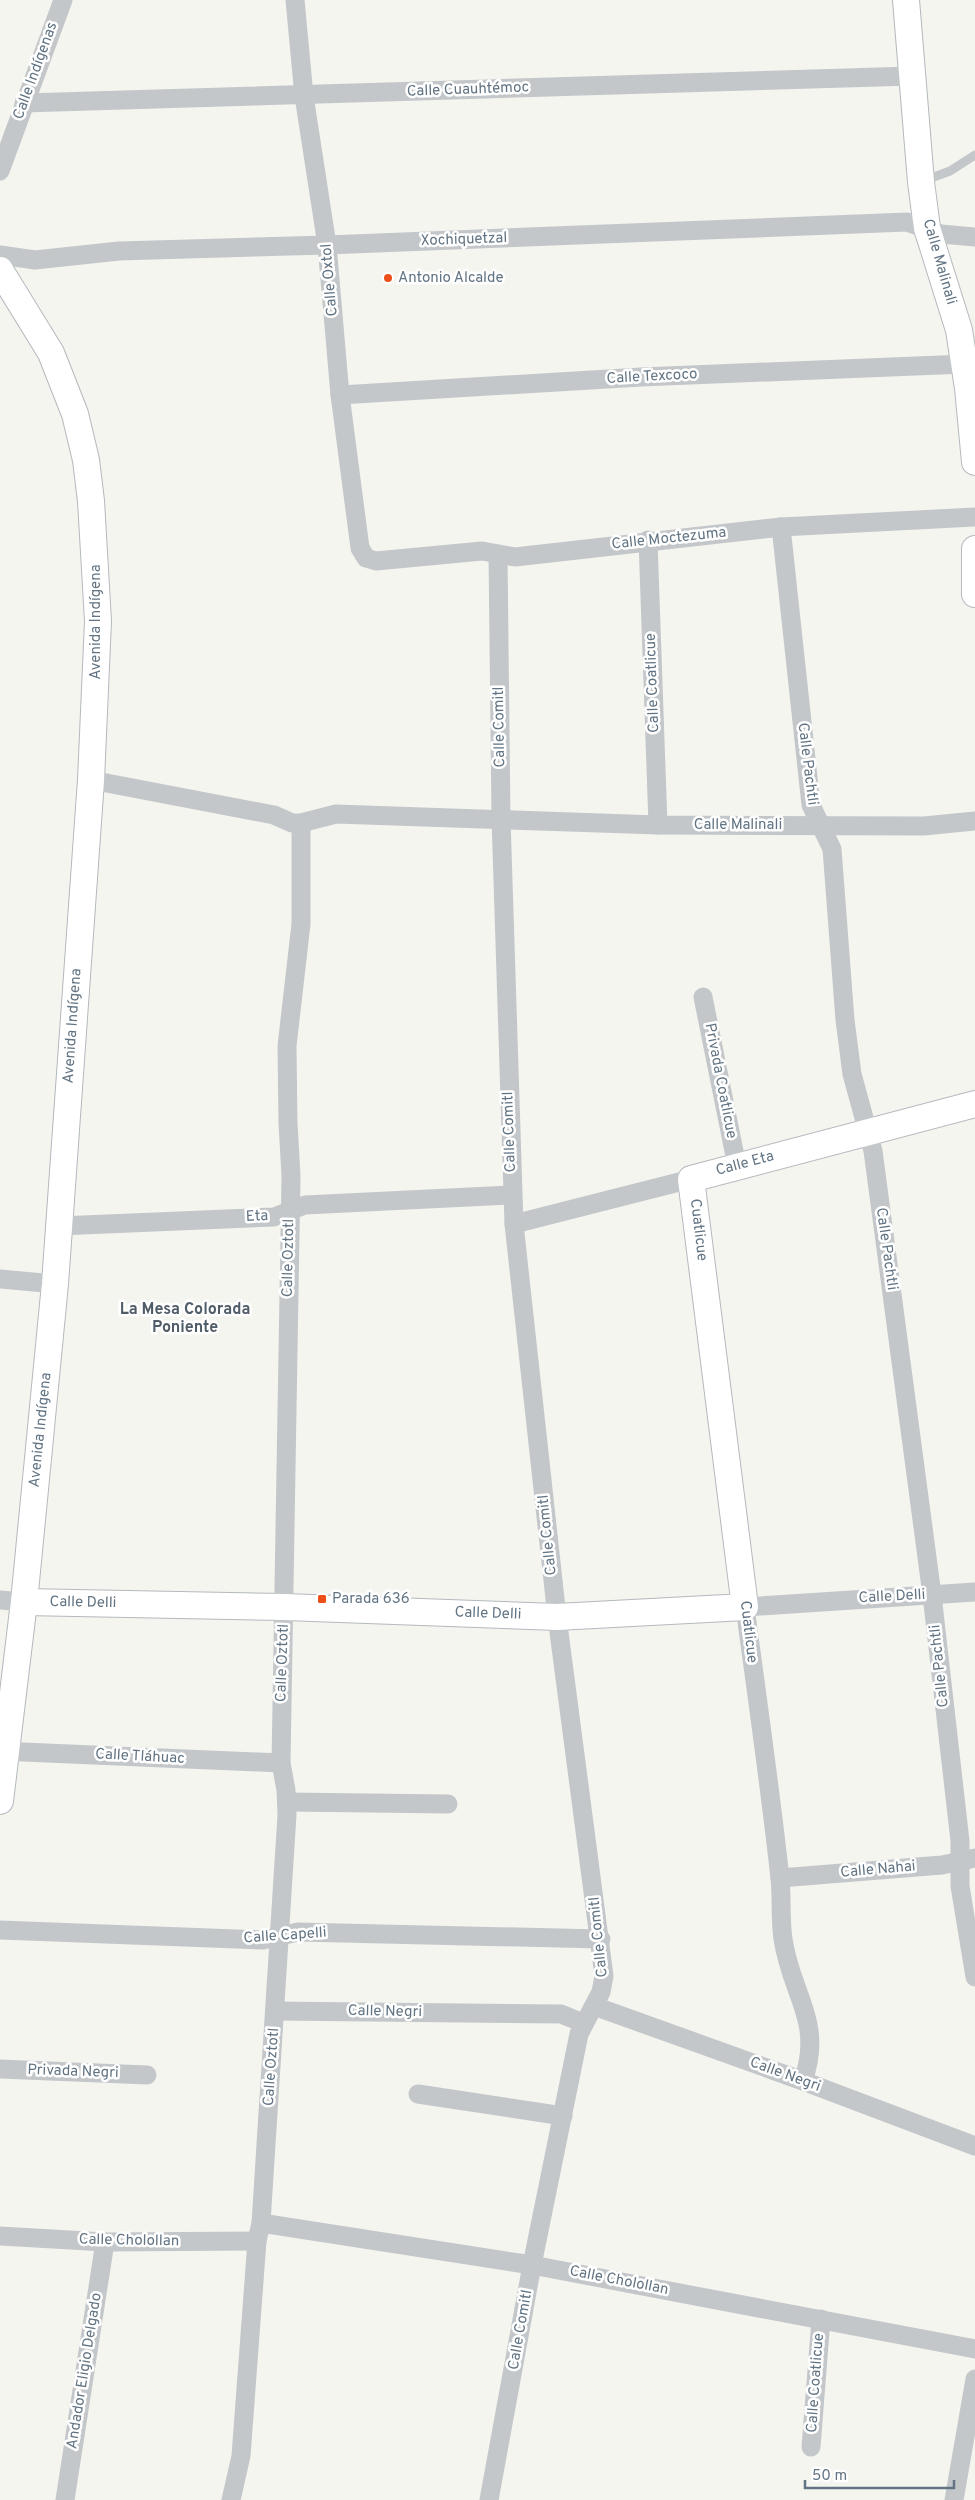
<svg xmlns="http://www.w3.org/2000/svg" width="975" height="2500" font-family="Overpass,sans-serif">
<rect width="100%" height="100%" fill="#f5f5f0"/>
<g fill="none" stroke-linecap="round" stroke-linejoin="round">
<defs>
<g id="secondary">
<polyline points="906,0 921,182 927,228 959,330 968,388 975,462"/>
<polyline points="0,270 51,353 75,414 86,460 91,501 98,621 91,780 55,1284 24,1602 0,1801"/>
<polyline points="975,549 975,594"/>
<polyline points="24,1602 285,1607 557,1617 745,1607 691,1179 975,1104"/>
</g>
</defs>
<use href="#secondary" stroke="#b3b9bd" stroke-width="28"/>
<polyline stroke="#c4c7ca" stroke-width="9" points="923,181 950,171 975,155"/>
<g stroke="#c4c7ca" stroke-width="19">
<polyline points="295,0 304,96 327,245 340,395 360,548 366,558 376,561 482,551 515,557 781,527 975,517"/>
<polyline points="24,103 912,76"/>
<polyline points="0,171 63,0"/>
<polyline points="0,255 35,260 119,251 327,245 907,222 941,234 975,237"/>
<polyline points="340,395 641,377 965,364"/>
<polyline points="781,527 811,805 832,849 845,1020 852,1074 873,1151 932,1595 960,1841 960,1886 975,1977"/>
<polyline points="648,540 658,825"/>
<polyline points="91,780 274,815 292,823 301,823 336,814 658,825 924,826 975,821"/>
<polyline points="703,997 737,1166"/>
<polyline points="514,1224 691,1179"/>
<polyline points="59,1226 274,1217 305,1205 512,1195"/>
<polyline points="0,1279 55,1284"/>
<polyline points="0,1600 24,1602"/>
<polyline points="0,1751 281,1763"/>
<polyline points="287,1802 448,1804"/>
<polyline points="780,1878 942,1865 975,1858"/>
<polyline points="0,1930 263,1940 298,1932 601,1939"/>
<polyline points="594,2006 803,2081 975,2146"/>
<polyline points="275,2011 561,2014 583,2023"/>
<polyline points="0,2069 147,2075"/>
<path d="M803 2081C824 2021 791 1995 783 1939 780 1919 782 1898 780 1878 770 1787 757 1697 745 1607L975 1592"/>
<polyline points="418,2094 563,2116"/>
<polyline points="261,2223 532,2265 975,2349"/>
<polyline points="0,2236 105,2242 257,2241"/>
<polyline points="811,2447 821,2319"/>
<polyline points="65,2500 105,2242"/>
<polyline points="231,2500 241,2456 257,2241 261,2223 287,1815 286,1790 281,1763 291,1176 288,1123 287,1046 301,924 301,823"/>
<polyline points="489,2500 532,2265 579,2034 601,1992 604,1976 557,1617 514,1224 501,818 498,554"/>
<polyline points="954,2500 975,2379"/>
</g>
<use href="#secondary" stroke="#fff" stroke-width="26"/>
</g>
<g fill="#ee4e17" stroke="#fff" stroke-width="2">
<circle cx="388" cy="278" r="5"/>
<rect x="317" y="1594" width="10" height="10" rx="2.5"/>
</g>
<g text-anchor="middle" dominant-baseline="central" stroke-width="5" stroke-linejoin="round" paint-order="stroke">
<g font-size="15" fill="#627483" stroke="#fff">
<text transform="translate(36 71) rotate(-70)">Calle Indígenas</text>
<text transform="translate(468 90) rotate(-2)">Calle Cuauhtémoc</text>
<text transform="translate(464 240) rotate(-2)">Xochiquetzal</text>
<text transform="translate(939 262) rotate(74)">Calle Malinali</text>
<text transform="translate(330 280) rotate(-95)">Calle Oxtol</text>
<text transform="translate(652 377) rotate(-3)">Calle Texcoco</text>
<text transform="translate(669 539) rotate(-6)">Calle Moctezuma</text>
<text transform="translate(96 622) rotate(-90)">Avenida Indígena</text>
<text transform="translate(653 683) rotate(-92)">Calle Coatlicue</text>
<text transform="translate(500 727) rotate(-91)">Calle Comitl</text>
<text transform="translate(807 764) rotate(83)">Calle Pachtli</text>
<text x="738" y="825">Calle Malinali</text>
<text transform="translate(73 1026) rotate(-86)">Avenida Indígena</text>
<text transform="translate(720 1081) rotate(79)">Privada Coatlicue</text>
<text transform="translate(510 1132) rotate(-92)">Calle Comitl</text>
<text transform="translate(745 1164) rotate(-15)">Calle Eta</text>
<text transform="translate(257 1217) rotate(-3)">Eta</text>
<text transform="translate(698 1230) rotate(83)">Cuatlicue</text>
<text transform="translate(886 1249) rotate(82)">Calle Pachtli</text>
<text transform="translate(289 1258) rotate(-89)">Calle Oztotl</text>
<text transform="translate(41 1430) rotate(-84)">Avenida Indígena</text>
<text transform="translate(548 1535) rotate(-96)">Calle Comitl</text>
<text transform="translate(892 1597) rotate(-3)">Calle Delli</text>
<text transform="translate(83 1603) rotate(1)">Calle Delli</text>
<text transform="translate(488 1614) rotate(2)">Calle Delli</text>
<text transform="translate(748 1632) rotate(83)">Cuatlicue</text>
<text transform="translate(283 1663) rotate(-88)">Calle Oztotl</text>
<text transform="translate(940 1666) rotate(-96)">Calle Pachtli</text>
<text transform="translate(140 1757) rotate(3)">Calle Tláhuac</text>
<text transform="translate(878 1870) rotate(-5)">Calle Nahai</text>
<text transform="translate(285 1936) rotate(-4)">Calle Capelli</text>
<text transform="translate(599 1937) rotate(-96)">Calle Comitl</text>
<text transform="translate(385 2012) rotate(1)">Calle Negri</text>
<text transform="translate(272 2067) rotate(-86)">Calle Oztotl</text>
<text transform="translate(73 2072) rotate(2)">Privada Negri</text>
<text transform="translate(785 2075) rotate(20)">Calle Negri</text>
<text transform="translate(129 2241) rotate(1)">Calle Cholollan</text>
<text transform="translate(619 2281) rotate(11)">Calle Cholollan</text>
<text transform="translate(521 2330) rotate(-80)">Calle Comitl</text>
<text transform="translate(85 2371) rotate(-81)">Andador Eligio Delgado</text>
<text transform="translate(816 2383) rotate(-86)">Calle Coatlicue</text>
</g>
<g font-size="15" fill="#627483" stroke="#fff" text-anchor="start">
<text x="398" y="278">Antonio Alcalde</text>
<text x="332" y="1599">Parada 636</text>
</g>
<g font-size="16" font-weight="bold" fill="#505d68" stroke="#fff">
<text x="185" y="1310">La Mesa Colorada<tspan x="185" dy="18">Poniente</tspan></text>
</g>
</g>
<path d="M805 2480v8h149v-8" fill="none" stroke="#627483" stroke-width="2.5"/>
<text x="812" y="2480" font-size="15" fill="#627483" stroke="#ffffff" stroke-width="4" paint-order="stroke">50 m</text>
</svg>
